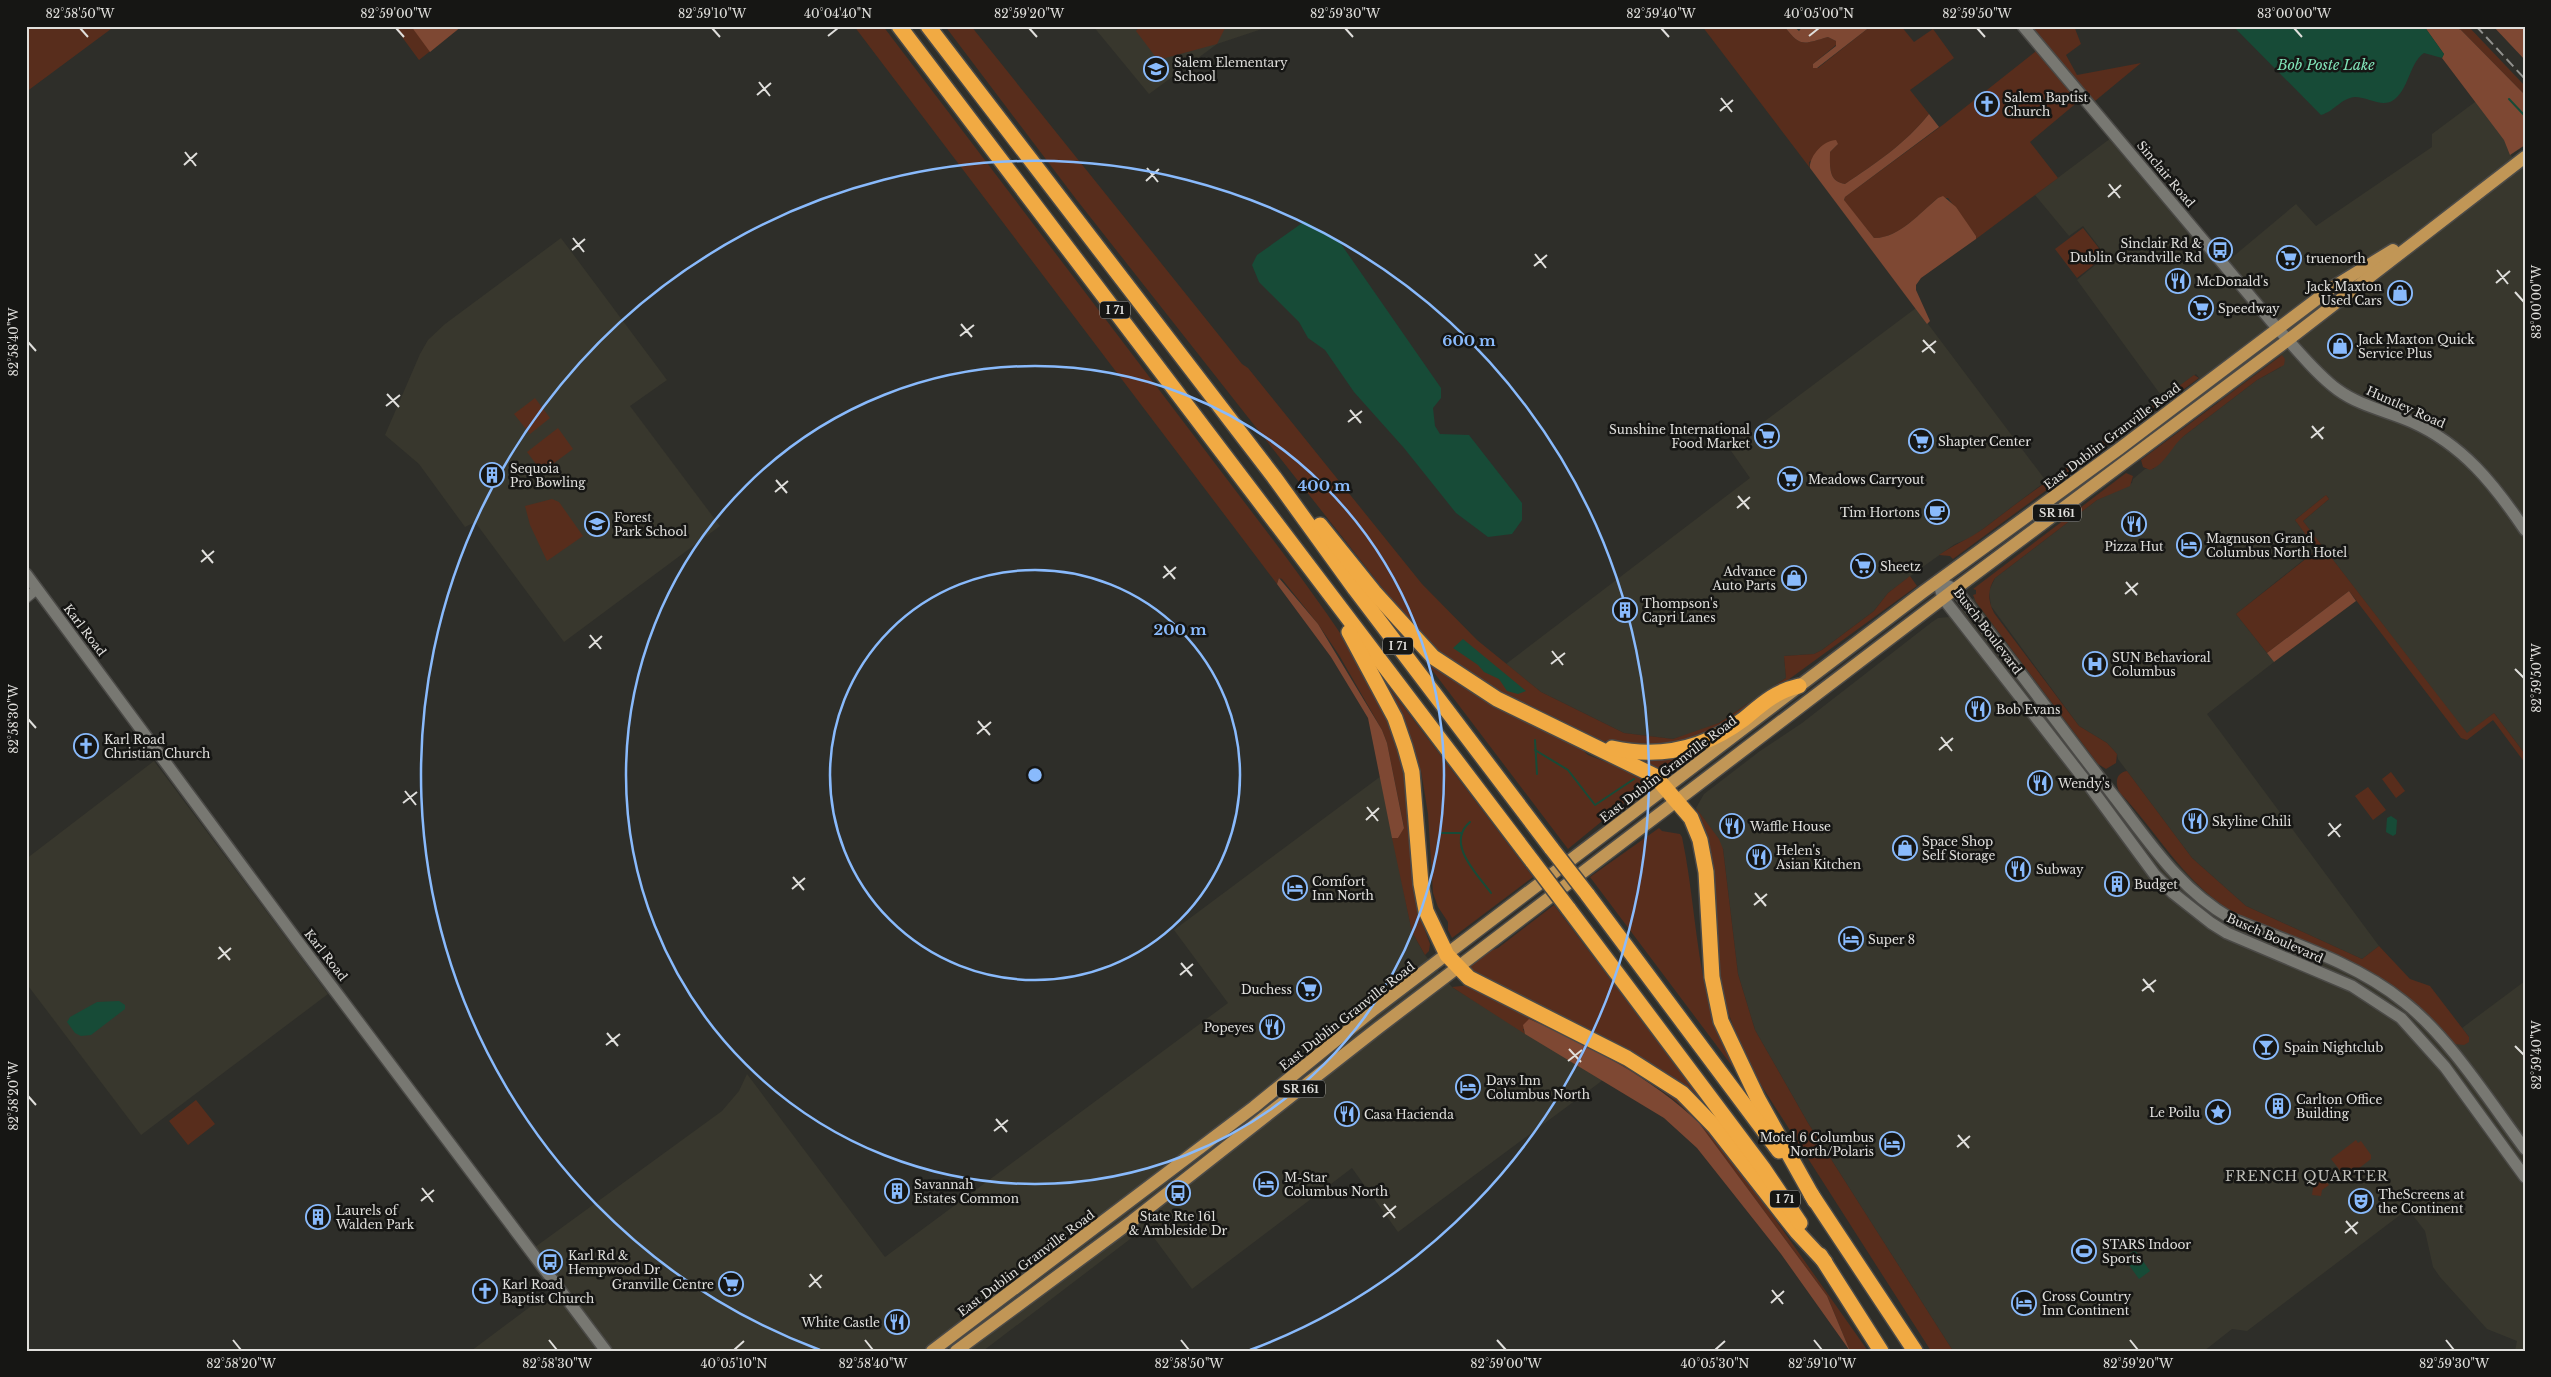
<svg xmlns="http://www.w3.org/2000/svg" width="2551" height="1377" font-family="'Libre Baskerville',serif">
<rect width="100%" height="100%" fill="#2e2e29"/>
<g fill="#38372d">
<polygon points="1093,26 1271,26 1217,44 1149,94"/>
<polygon points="2479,99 2505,139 2512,157 2525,152 2525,754 2494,713 2467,734 2303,521 2329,499 2326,495 2295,520 2317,549 2236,614 2274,662 2207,714 2379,946 2362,959 2246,906 2192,858 2118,759 2117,754 2107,743 2079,726 1991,606 1989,591 1995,578 2097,500 2132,483 2133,479 2145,469 2153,469 2165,458 2175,443 2185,435 2257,380 2281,367 2280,356 2219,402 2196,374 2163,398 2077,280 2106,256 2083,226 2069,236 2035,195 2115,135 2223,265 2296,204 2316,226 2432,147 2432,134"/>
<polygon points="561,238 667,380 630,406 720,526 564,642 475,522 465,527 419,464 385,435 420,354 428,340 445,324"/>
<polygon points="1916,308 2046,481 1983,529 1970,538 1955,544 1924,566 1888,593 1874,611 1822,650 1814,654 1784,656 1786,678 1719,723 1700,731 1673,739 1624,733 1541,692 1506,664 1750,478 1729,448"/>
<polygon points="1974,598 2120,793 2172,859 2204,891 2361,967 2411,1000 2435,1021 2469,1042 2469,1037 2462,1028 2525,981 2525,1351 2515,1351 2517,1341 2487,1329 2440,1277 2433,1267 2425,1231 2408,1209 2247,1331 2232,1329 2204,1351 1953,1351 1808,1123 1755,1030 1738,974 1723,849 1696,808 1704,794 1760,751 1802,723 1932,622 1938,618 1949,617"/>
<polygon points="154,761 328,994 141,1135 26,983 26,859"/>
<polygon points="1381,776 1412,932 1425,955 1452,987 1603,1080 1398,1232 1352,1168 1192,1289 1146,1227 983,1351 471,1351 558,1286 531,1250 722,1111 739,1091 747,1074 885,1257 1228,1003 1174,930"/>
</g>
<g fill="#582d1c">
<polygon points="26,26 115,26 26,92"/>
<polygon points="394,26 462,26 419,60"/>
<path d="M854 26H883L1283 553C1331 619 1387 691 1405 771 1414 811 1410 853 1414 893L1416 906 1430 944 1429 951 1425 955 1412 932 1392 838H1398L1404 827 1387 743 1382 730 1339 655 1318 624 1282 579 1279 578 1277 584Z"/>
<polygon points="945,26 971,26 1242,364 1248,368 1422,584 1477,640 1541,692 1624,733 1673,739 1719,723 1786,678 1784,656 1814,654 1822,650 1874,611 1888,593 1910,576 1917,586 1726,725 1673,746 1612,744 1589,736 1499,693 1466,672 1441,653 1410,623 1076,199"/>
<polygon points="1140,26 1226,26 1217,44 1158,60 1136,31"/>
<path d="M1702 26H1784C1801 48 1803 44 1828 37L1836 41V45L1813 64V68H1818L1871 26H1901L1914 42 1933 29 1954 58 1910 90 1929 114C1905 144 1876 163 1845 184 1828 182 1830 166 1830 152L1838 144 1809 162 1810 168Z"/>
<path d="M2031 26H2074L2081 44 2066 55 2077 75 2141 63 2095 101 2080 100 2030 142 2058 178 1976 239V236L1948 198H1938C1920 213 1898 239 1874 238L1844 201 1845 197 1944 124 2035 52 2040 39Z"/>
<polygon points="2453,26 2468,26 2525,86 2525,95 2461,30"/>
<polygon points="2083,228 2105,256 2077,278 2055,249"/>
<path d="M2282 355 2285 359 2284 365 2257 380 2185 435C2172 445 2166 464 2150 470L2143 467 2141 460Z"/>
<path d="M2194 375 2199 378 1953 559 1950 556 1939 555C1953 545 1969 539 1983 529 2052 476 2124 427 2194 375Z"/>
<polygon points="535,398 550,418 530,434 514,414"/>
<polygon points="558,428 573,449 542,472 527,452"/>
<path d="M2126 473 2133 476 2130 486 2097 500 1995 578C1987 590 1988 601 1994 613L2079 726 2107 743 2117 754 2116 763 2106 769 2098 764 1976 602 1973 595 1976 594V590L1973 589Z"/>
<polygon points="2326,495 2329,499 2303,521 2467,733 2494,713 2525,754 2525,763 2493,720 2467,740 2461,738 2349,591 2267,653 2236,614 2317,550 2295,520"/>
<polygon points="552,499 559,502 583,536 547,561 530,525 525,506"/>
<polygon points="1407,637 1574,742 1588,755 1640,775 1643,783 1640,790 1568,849"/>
<polygon points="1375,669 1533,877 1452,938 1448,930 1448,922 1438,907 1433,893 1428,814 1421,771 1408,734"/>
<polygon points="1694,752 1665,775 1636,759 1637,757"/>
<path d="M2127 771 2192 858 2246 906 2362 959 2379 946 2410 979 2430 986 2469 1037V1042L2464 1045 2454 1044C2408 991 2365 968 2301 941 2276 931 2248 923 2225 907 2179 875 2157 832 2120 793 2115 784 2115 773 2127 771Z"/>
<polygon points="2391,772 2405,791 2396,798 2382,779"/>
<polygon points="2368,787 2386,810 2373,820 2355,796"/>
<polygon points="1696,808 1719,839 1723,849 1738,974 1755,1030 1808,1123 1953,1351 1931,1351 1761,1085 1739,1043 1722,994 1708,846"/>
<path d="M1659 828 1662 831 1680 834 1682 837C1693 889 1695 943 1707 995 1713 1021 1725 1046 1735 1070L1590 877Z"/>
<polygon points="1554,905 1713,1115 1470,970 1471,966 1490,951 1498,948"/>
<polygon points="1470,985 1625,1064 1661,1086 1686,1106 1727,1151 1868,1351 1850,1351 1827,1296 1699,1123 1678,1103 1653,1084 1550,1028 1523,1029 1525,1034 1452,987"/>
<polygon points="196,1100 215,1124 188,1145 169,1121"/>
<polygon points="2356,1140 2358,1143 2361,1141 2371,1155 2371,1159 2346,1178 2331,1159"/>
<polygon points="2322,1176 2329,1185 2322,1190 2321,1196 2312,1195 2314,1181"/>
</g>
<g fill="#7e4833">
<polygon points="411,26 462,26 430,52"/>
<path d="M1784 26H1793L1799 31 1803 26H1871L1817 68H1813V64L1836 46V41L1828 37C1803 44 1801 48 1784 26Z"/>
<polygon points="2424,26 2453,26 2461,30 2525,95 2525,145 2510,155 2504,140 2442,58 2444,54"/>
<polygon points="2493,26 2525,26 2525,60"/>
<path d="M1929 114 1939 127 1845 197 1844 200 1874 238C1898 239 1921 212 1938 198L1943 196 1956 207 1976 236V239L1921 278 1916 285V290L1930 321 1927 324 1810 168C1809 156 1824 140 1836 140L1838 144 1830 152C1830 166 1828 182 1845 184 1876 163 1905 144 1929 114Z"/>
<polygon points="1279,578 1318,624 1382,730 1387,743 1404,828 1398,838 1392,838 1368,718 1331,657 1277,584"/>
<polygon points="2349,591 2356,601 2274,662 2267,653"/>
<path d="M1529 1019C1586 1043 1655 1080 1699 1123L1827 1296 1850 1351 1781 1254 1697 1148 1664 1118 1525 1034 1523 1025Z"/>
</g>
<g fill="#174b37">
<path d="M2233 26H2424L2444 54 2442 58 2424 53C2409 63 2409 91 2392 101 2381 107 2367 97 2355 97 2341 98 2335 111 2321 115Z"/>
<polygon points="1305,221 1341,244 1441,388 1441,398 1433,408 1435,426 1440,434 1469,435 1522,503 1522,520 1512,534 1488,537 1456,513 1404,448 1354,392 1325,350 1308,338 1299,322 1259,282 1252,265 1257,255"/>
<polygon points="1463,639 1526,691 1518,694 1507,691 1499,679 1484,672 1478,665 1453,648"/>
<polygon points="2391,816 2397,820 2396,834 2393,836 2386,832 2387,818"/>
<polygon points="119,1001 125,1005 125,1009 91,1035 81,1036 75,1033 67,1022 70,1017 97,1002"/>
<polygon points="2135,1250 2150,1271 2139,1279 2124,1258"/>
</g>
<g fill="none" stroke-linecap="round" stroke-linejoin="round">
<g stroke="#174b37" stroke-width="2">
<polyline points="2509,99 2525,116"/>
<polyline points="1535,740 1537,774"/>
<polyline points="1535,750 1568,770 1595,805 1634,779"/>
<path d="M1470 822C1445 843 1477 874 1491 893"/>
<polyline points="1442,833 1461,833"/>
</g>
<defs>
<polyline id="tertiary" points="26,598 37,589"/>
<g id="secondary">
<path d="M2023 26 2277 328C2297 349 2315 373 2338 390 2360 406 2387 411 2412 422 2463 445 2494 484 2525 530"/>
<polyline points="26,574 299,943 606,1351"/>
<polyline points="1938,581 1943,598 2091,788 2155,875 2173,893 2211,923 2227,933 2352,986 2401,1018 2445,1067 2525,1177"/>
<path d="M1938 581 1955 589C2009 656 2060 727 2113 795 2148 840 2179 889 2230 918 2288 942 2355 962 2404 1002 2449 1037 2490 1102 2525 1149"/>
</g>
<g id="primary">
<polyline points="932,1351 1254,1107 1372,1011 1923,592 2119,449 2333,287 2393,250"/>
<polyline points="956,1351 1132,1221 1378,1028 1955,589 2288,340 2525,157"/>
</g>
<g id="motorway">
<polyline points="899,26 1533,862"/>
<polyline points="928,26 1274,477 1355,589 1552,849"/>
<polyline points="1320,525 1374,592 1433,657 1497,699 1655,776 1691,818 1700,840 1706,872 1712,977 1721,1021 1758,1099 1815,1201"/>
<polyline points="1349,632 1395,718 1405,747 1412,772 1421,884 1426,911 1447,955 1469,978 1627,1058 1682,1093 1714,1126 1797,1232 1825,1262"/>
<path d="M1612 748C1661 759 1704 749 1744 719 1762 704 1776 691 1799 686"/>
<polyline points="1587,894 1779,1151"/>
<polyline points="1568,908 1763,1168 1800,1223"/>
<polyline points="1811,1194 1915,1351"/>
<polyline points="1820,1255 1881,1351"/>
</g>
</defs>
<use href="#tertiary" stroke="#4b4a47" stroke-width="12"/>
<use href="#secondary" stroke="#4b4a47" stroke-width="14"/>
<use href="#primary" stroke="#4b4a47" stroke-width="15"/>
<use href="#motorway" stroke="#4b4a47" stroke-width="18"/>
<use href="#tertiary" stroke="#787872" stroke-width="10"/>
<use href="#secondary" stroke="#787872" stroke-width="11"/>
<use href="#primary" stroke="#c19656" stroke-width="12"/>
<use href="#motorway" stroke="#f1aa43" stroke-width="15"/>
<polyline stroke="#91918d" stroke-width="2" stroke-dasharray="10 5" stroke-linecap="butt" points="2476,26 2525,79"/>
<defs>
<g id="motorway-bridge">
<polyline points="1552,849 1587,894"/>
<polyline points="1533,862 1568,908"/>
</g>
</defs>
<use href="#motorway-bridge" stroke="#4b4a47" stroke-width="18" stroke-linecap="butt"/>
<use href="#motorway-bridge" stroke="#f1aa43" stroke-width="15"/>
</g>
<path fill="none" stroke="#e0dfdc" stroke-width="2" d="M80 28 88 37M396 28 404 37M712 28 720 37M1029 28 1037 37M1345 28 1353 37M1661 28 1669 37M1977 28 1985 37M2294 28 2302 37M828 36 838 28M1809 36 1819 28M759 82 770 96M757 95 771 83M1721 98 1732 112M1720 111 1733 100M185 152 196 166M184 165 197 153M1147 168 1158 182M1146 181 1159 169M2109 184 2120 198M2108 197 2121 185M573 238 584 252M572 250 585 239M1535 254 1546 268M1534 266 1547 255M2497 270 2508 284M2496 283 2510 271M2515 292 2524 302M961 324 972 337M960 336 974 325M1923 340 1935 353M28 342 36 351M1922 352 1936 341M387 394 399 407M386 406 400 395M1350 410 1361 423M1348 422 1362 411M2312 426 2323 439M2311 438 2324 427M776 480 787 493M775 492 788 481M1738 496 1749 509M1737 508 1750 497M202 550 213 563M201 562 214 551M1164 566 1175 579M1163 578 1176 567M2126 582 2137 595M2125 594 2138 583M590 635 601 649M589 648 602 636M1552 651 1563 665M1551 664 1565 653M2515 669 2524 678M28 719 36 728M978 721 990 735M977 734 991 722M1941 737 1952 751M1939 750 1953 738M405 791 416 805M403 803 417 792M1367 807 1378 821M1366 820 1379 808M2329 823 2340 837M2328 836 2341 824M793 877 804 890M792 889 805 878M1755 893 1766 906M1754 905 1767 894M219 947 230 960M218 959 231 948M1181 963 1192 976M1180 975 1193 964M2143 979 2154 992M2142 991 2156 980M607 1033 618 1046M606 1045 620 1034M2515 1046 2524 1055M1569 1049 1581 1062M1568 1061 1582 1050M28 1096 36 1105M996 1119 1007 1132M994 1131 1008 1120M1958 1135 1969 1148M1957 1147 1970 1136M422 1188 433 1202M421 1201 434 1190M1384 1204 1395 1218M1383 1217 1396 1206M2346 1221 2357 1234M2345 1233 2358 1222M810 1274 821 1288M809 1287 822 1275M1772 1290 1783 1304M1771 1303 1784 1291M233 1340 241 1350M549 1340 557 1350M865 1340 873 1350M1181 1340 1189 1350M1497 1340 1506 1350M1814 1340 1822 1350M2130 1340 2138 1350M2446 1340 2454 1350M734 1350 744 1341M1715 1350 1725 1341"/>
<g fill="none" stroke="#89bafc" stroke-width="2.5">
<circle cx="1035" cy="775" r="205"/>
<circle cx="1035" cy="775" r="409"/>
<path d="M820 1350A614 614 0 1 1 1250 1350"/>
</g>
<defs>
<symbol id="school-ring" viewBox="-11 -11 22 22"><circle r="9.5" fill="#161614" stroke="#89bafc" stroke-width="1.5"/><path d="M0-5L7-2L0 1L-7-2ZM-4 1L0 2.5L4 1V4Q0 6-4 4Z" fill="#89bafc"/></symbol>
<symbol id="church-ring" viewBox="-11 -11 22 22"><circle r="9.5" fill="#161614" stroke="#89bafc" stroke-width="1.5"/><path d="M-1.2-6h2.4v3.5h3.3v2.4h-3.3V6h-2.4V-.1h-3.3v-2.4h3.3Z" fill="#89bafc"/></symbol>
<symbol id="bus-ring" viewBox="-11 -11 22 22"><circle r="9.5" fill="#161614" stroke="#89bafc" stroke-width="1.5"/><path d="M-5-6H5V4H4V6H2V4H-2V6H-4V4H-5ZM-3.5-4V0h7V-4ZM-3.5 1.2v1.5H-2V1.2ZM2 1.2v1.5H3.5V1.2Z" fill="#89bafc"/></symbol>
<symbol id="supermarket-ring" viewBox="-11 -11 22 22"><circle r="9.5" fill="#161614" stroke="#89bafc" stroke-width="1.5"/><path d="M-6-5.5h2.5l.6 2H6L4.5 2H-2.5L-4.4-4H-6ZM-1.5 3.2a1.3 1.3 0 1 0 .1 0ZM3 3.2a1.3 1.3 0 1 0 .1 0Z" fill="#89bafc"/></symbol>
<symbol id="restaurant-ring" viewBox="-11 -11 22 22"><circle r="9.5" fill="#161614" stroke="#89bafc" stroke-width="1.5"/><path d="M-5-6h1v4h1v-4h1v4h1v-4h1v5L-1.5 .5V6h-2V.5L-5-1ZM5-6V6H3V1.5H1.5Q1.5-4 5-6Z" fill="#89bafc"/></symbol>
<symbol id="shop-ring" viewBox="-11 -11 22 22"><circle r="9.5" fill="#161614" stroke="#89bafc" stroke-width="1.5"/><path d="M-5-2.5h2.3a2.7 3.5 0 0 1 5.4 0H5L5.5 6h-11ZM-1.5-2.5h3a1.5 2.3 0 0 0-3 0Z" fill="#89bafc"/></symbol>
<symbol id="building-ring" viewBox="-11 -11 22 22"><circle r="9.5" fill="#161614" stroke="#89bafc" stroke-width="1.5"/><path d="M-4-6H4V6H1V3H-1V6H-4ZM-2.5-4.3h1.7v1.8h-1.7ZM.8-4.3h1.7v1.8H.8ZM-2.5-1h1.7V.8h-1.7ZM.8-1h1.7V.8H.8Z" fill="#89bafc"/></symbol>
<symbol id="cafe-ring" viewBox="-11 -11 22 22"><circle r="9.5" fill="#161614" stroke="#89bafc" stroke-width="1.5"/><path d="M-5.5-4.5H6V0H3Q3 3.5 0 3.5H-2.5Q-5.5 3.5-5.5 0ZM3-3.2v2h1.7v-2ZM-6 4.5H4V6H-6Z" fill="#89bafc"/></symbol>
<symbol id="hotel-ring" viewBox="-11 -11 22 22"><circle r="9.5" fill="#161614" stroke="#89bafc" stroke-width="1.5"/><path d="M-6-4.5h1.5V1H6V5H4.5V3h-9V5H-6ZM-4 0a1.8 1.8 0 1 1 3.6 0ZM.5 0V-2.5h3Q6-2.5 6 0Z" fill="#89bafc"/></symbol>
<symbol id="hospital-ring" viewBox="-11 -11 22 22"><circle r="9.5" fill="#161614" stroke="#89bafc" stroke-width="1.5"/><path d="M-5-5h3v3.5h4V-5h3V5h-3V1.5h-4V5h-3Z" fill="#89bafc"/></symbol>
<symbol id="bar-ring" viewBox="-11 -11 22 22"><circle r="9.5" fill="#161614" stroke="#89bafc" stroke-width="1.5"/><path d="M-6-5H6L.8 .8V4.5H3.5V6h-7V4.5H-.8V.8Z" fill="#89bafc"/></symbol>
<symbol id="sight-ring" viewBox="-11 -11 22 22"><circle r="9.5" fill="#161614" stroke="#89bafc" stroke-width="1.5"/><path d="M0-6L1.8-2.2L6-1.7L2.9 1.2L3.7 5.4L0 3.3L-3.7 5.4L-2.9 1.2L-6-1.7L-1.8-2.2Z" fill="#89bafc"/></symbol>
<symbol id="theatre-ring" viewBox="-11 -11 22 22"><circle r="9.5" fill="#161614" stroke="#89bafc" stroke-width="1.5"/><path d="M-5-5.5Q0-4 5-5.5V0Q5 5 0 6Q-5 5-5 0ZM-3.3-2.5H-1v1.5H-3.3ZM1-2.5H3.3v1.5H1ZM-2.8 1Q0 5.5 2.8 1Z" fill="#89bafc"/></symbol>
<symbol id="stadium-ring" viewBox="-11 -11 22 22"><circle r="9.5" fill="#161614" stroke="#89bafc" stroke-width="1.5"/><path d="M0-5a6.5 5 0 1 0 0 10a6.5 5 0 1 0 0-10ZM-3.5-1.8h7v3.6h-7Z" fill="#89bafc"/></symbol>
</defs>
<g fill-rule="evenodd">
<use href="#school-ring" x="1142" y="55" width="28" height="28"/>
<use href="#church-ring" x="1973" y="90" width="28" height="28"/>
<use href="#bus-ring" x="2206" y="236" width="28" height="28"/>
<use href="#supermarket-ring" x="2275" y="244" width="28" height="28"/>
<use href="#restaurant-ring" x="2164" y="267" width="28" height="28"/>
<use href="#shop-ring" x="2386" y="279" width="28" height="28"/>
<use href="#supermarket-ring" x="2187" y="294" width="28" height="28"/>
<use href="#shop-ring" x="2326" y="332" width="28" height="28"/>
<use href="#supermarket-ring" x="1753" y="422" width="28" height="28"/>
<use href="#supermarket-ring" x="1907" y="427" width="28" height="28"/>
<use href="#building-ring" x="478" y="461" width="28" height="28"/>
<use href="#supermarket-ring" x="1776" y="465" width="28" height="28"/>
<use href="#cafe-ring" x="1923" y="498" width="28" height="28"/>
<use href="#school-ring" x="583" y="510" width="28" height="28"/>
<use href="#restaurant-ring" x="2120" y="510" width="28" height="28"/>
<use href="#hotel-ring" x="2175" y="531" width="28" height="28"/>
<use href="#supermarket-ring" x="1849" y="552" width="28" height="28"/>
<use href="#shop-ring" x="1780" y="564" width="28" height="28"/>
<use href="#building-ring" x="1611" y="596" width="28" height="28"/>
<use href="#hospital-ring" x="2081" y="650" width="28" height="28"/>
<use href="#restaurant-ring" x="1964" y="695" width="28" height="28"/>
<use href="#church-ring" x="72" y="732" width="28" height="28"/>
<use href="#restaurant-ring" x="2026" y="769" width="28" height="28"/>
<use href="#restaurant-ring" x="2181" y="807" width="28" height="28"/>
<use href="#restaurant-ring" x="1718" y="812" width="28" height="28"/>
<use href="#shop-ring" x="1891" y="834" width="28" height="28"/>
<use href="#restaurant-ring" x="1745" y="843" width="28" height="28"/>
<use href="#restaurant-ring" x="2004" y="855" width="28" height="28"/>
<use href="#building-ring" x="2103" y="870" width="28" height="28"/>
<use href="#hotel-ring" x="1281" y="874" width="28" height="28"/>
<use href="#hotel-ring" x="1837" y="925" width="28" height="28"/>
<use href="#supermarket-ring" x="1295" y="975" width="28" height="28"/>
<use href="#restaurant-ring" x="1258" y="1013" width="28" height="28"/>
<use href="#bar-ring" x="2252" y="1033" width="28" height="28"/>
<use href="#hotel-ring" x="1454" y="1073" width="28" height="28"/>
<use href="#building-ring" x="2264" y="1092" width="28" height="28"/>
<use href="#sight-ring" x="2204" y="1098" width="28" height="28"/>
<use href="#restaurant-ring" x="1333" y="1100" width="28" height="28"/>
<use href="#hotel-ring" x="1878" y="1130" width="28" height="28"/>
<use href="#hotel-ring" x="1252" y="1170" width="28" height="28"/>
<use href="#building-ring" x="883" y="1177" width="28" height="28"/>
<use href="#bus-ring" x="1164" y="1179" width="28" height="28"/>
<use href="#theatre-ring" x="2347" y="1187" width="28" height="28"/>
<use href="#building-ring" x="304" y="1203" width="28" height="28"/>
<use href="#stadium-ring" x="2070" y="1237" width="28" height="28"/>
<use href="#bus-ring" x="536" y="1248" width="28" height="28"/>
<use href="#supermarket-ring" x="717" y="1270" width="28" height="28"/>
<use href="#church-ring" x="471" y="1277" width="28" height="28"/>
<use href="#hotel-ring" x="2010" y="1289" width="28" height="28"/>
<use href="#restaurant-ring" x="883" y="1308" width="28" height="28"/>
</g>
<g text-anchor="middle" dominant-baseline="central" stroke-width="5" stroke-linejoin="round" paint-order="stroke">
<g fill="#161614" stroke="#a3a3a0" stroke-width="1">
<rect x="1100" y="301.5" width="30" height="17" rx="4"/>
<rect x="2033" y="504.5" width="48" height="17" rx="4"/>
<rect x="1383" y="637.5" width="30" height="17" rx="4"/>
<rect x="1277" y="1080.5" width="48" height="17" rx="4"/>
<rect x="1770" y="1190.5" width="30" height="17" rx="4"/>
</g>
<g font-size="11" font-weight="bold" fill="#e0dfdc">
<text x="1115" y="310">I 71</text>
<text x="2057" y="513">SR 161</text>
<text x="1398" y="646">I 71</text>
<text x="1301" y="1089">SR 161</text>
<text x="1785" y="1199">I 71</text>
</g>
<g font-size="12" fill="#e0dfdc" stroke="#161614" text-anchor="start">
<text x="1174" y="62">Salem Elementary<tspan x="1174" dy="14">School</tspan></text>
<text x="2004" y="97">Salem Baptist<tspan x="2004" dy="14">Church</tspan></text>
<text x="2202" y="243" text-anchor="end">Sinclair Rd &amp;<tspan x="2202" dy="14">Dublin Grandville Rd</tspan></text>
<text x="2306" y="258">truenorth</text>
<text x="2196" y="281">McDonald's</text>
<text x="2382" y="286" text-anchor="end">Jack Maxton<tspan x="2382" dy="14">Used Cars</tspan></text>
<text x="2218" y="308">Speedway</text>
<text x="2358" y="339">Jack Maxton Quick<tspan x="2358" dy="14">Service Plus</tspan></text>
<text x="1750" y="429" text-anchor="end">Sunshine International<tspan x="1750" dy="14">Food Market</tspan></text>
<text x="1938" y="441">Shapter Center</text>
<text x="510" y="468">Sequoia<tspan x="510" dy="14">Pro Bowling</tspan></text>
<text x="1808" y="479">Meadows Carryout</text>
<text x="1920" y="512" text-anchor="end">Tim Hortons</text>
<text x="614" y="517">Forest<tspan x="614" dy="14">Park School</tspan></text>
<text x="2206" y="538">Magnuson Grand<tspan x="2206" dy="14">Columbus North Hotel</tspan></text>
<text x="2134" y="546" text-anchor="middle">Pizza Hut</text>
<text x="1880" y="566">Sheetz</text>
<text x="1776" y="571" text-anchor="end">Advance<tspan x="1776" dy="14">Auto Parts</tspan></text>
<text x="1642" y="603">Thompson's<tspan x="1642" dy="14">Capri Lanes</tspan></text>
<text x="2112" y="657">SUN Behavioral<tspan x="2112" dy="14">Columbus</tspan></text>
<text x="1996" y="709">Bob Evans</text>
<text x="104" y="739">Karl Road<tspan x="104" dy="14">Christian Church</tspan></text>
<text x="2058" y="783">Wendy's</text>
<text x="2212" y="821">Skyline Chili</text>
<text x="1750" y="826">Waffle House</text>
<text x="1922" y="841">Space Shop<tspan x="1922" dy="14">Self Storage</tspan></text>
<text x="1776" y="850">Helen's<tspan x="1776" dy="14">Asian Kitchen</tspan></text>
<text x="2036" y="869">Subway</text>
<text x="1312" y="881">Comfort<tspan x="1312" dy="14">Inn North</tspan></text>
<text x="2134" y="884">Budget</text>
<text x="1868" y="939">Super 8</text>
<text x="1292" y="989" text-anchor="end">Duchess</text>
<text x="1254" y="1027" text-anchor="end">Popeyes</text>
<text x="2284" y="1047">Spain Nightclub</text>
<text x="1486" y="1080">Days Inn<tspan x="1486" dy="14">Columbus North</tspan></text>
<text x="2296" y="1099">Carlton Office<tspan x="2296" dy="14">Building</tspan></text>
<text x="2200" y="1112" text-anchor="end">Le Poilu</text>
<text x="1364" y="1114">Casa Hacienda</text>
<text x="1874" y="1137" text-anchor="end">Motel 6 Columbus<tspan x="1874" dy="14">North/Polaris</tspan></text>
<text x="1284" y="1177">M-Star<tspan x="1284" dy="14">Columbus North</tspan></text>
<text x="914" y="1184">Savannah<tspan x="914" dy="14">Estates Common</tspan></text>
<text x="2378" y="1194">TheScreens at<tspan x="2378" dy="14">the Continent</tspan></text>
<text x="336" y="1210">Laurels of<tspan x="336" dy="14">Walden Park</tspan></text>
<text x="1178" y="1216" text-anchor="middle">State Rte 161<tspan x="1178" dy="14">&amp; Ambleside Dr</tspan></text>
<text x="2102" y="1244">STARS Indoor<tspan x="2102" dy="14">Sports</tspan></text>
<text x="568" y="1255">Karl Rd &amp;<tspan x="568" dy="14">Hempwood Dr</tspan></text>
<text x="502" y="1284">Karl Road<tspan x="502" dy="14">Baptist Church</tspan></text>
<text x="714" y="1284" text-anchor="end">Granville Centre</text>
<text x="2042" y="1296">Cross Country<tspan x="2042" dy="14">Inn Continent</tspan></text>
<text x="880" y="1322" text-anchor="end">White Castle</text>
</g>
<g font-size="12" fill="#e0dfdc" stroke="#161614">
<text transform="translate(2166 174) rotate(50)">Sinclair Road</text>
<text transform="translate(2406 407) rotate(24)">Huntley Road</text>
<text transform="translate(2112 436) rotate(-37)">East Dublin Granville Road</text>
<text transform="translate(85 630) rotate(53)">Karl Road</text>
<text transform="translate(1988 631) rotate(53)">Busch Boulevard</text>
<text transform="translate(1668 769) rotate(-37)">East Dublin Granville Road</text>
<text transform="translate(2275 938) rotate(24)">Busch Boulevard</text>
<text transform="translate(326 955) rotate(52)">Karl Road</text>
<text transform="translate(1347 1016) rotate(-38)">East Dublin Granville Road</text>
<text transform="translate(1026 1263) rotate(-37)">East Dublin Granville Road</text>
</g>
<g font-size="14" font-style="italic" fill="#81e3b8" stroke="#161614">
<text x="2326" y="65">Bob Poste Lake</text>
</g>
<g font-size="14" letter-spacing="1" fill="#bfbfb9" stroke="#161614">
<text x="2307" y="1176">FRENCH QUARTER</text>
</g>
</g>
<circle cx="1035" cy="775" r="8" fill="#89bafc" stroke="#161614" stroke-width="2.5"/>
<g font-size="15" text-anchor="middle" font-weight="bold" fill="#89bafc" stroke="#161614" stroke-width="5" stroke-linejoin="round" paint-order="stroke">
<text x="1469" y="346">600 m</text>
<text x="1324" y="491">400 m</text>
<text x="1180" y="635">200 m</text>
</g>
<rect width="2551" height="1377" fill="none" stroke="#161614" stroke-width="55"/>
<rect x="28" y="28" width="2496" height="1322" fill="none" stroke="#e0dfdc" stroke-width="2"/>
<g font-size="12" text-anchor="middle" fill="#e0dfdc">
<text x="80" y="18">82°58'50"W</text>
<text x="396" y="18">82°59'00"W</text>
<text x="712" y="18">82°59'10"W</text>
<text x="838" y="18">40°04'40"N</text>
<text x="1029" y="18">82°59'20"W</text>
<text x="1345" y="18">82°59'30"W</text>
<text x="1661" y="18">82°59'40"W</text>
<text x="1819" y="18">40°05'00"N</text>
<text x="1977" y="18">82°59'50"W</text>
<text x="2294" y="18">83°00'00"W</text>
<text transform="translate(2537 302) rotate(-90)" y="4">83°00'00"W</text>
<text transform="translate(14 342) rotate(-90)" y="4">82°58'40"W</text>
<text transform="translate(2537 678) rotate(-90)" y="4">82°59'50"W</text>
<text transform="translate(14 719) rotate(-90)" y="4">82°58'30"W</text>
<text transform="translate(2537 1055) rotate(-90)" y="4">82°59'40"W</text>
<text transform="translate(14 1096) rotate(-90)" y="4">82°58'20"W</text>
<text x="241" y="1368">82°58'20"W</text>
<text x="557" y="1368">82°58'30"W</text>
<text x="734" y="1368">40°05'10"N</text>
<text x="873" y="1368">82°58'40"W</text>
<text x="1189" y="1368">82°58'50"W</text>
<text x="1506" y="1368">82°59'00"W</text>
<text x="1715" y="1368">40°05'30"N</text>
<text x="1822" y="1368">82°59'10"W</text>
<text x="2138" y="1368">82°59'20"W</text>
<text x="2454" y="1368">82°59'30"W</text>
</g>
</svg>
